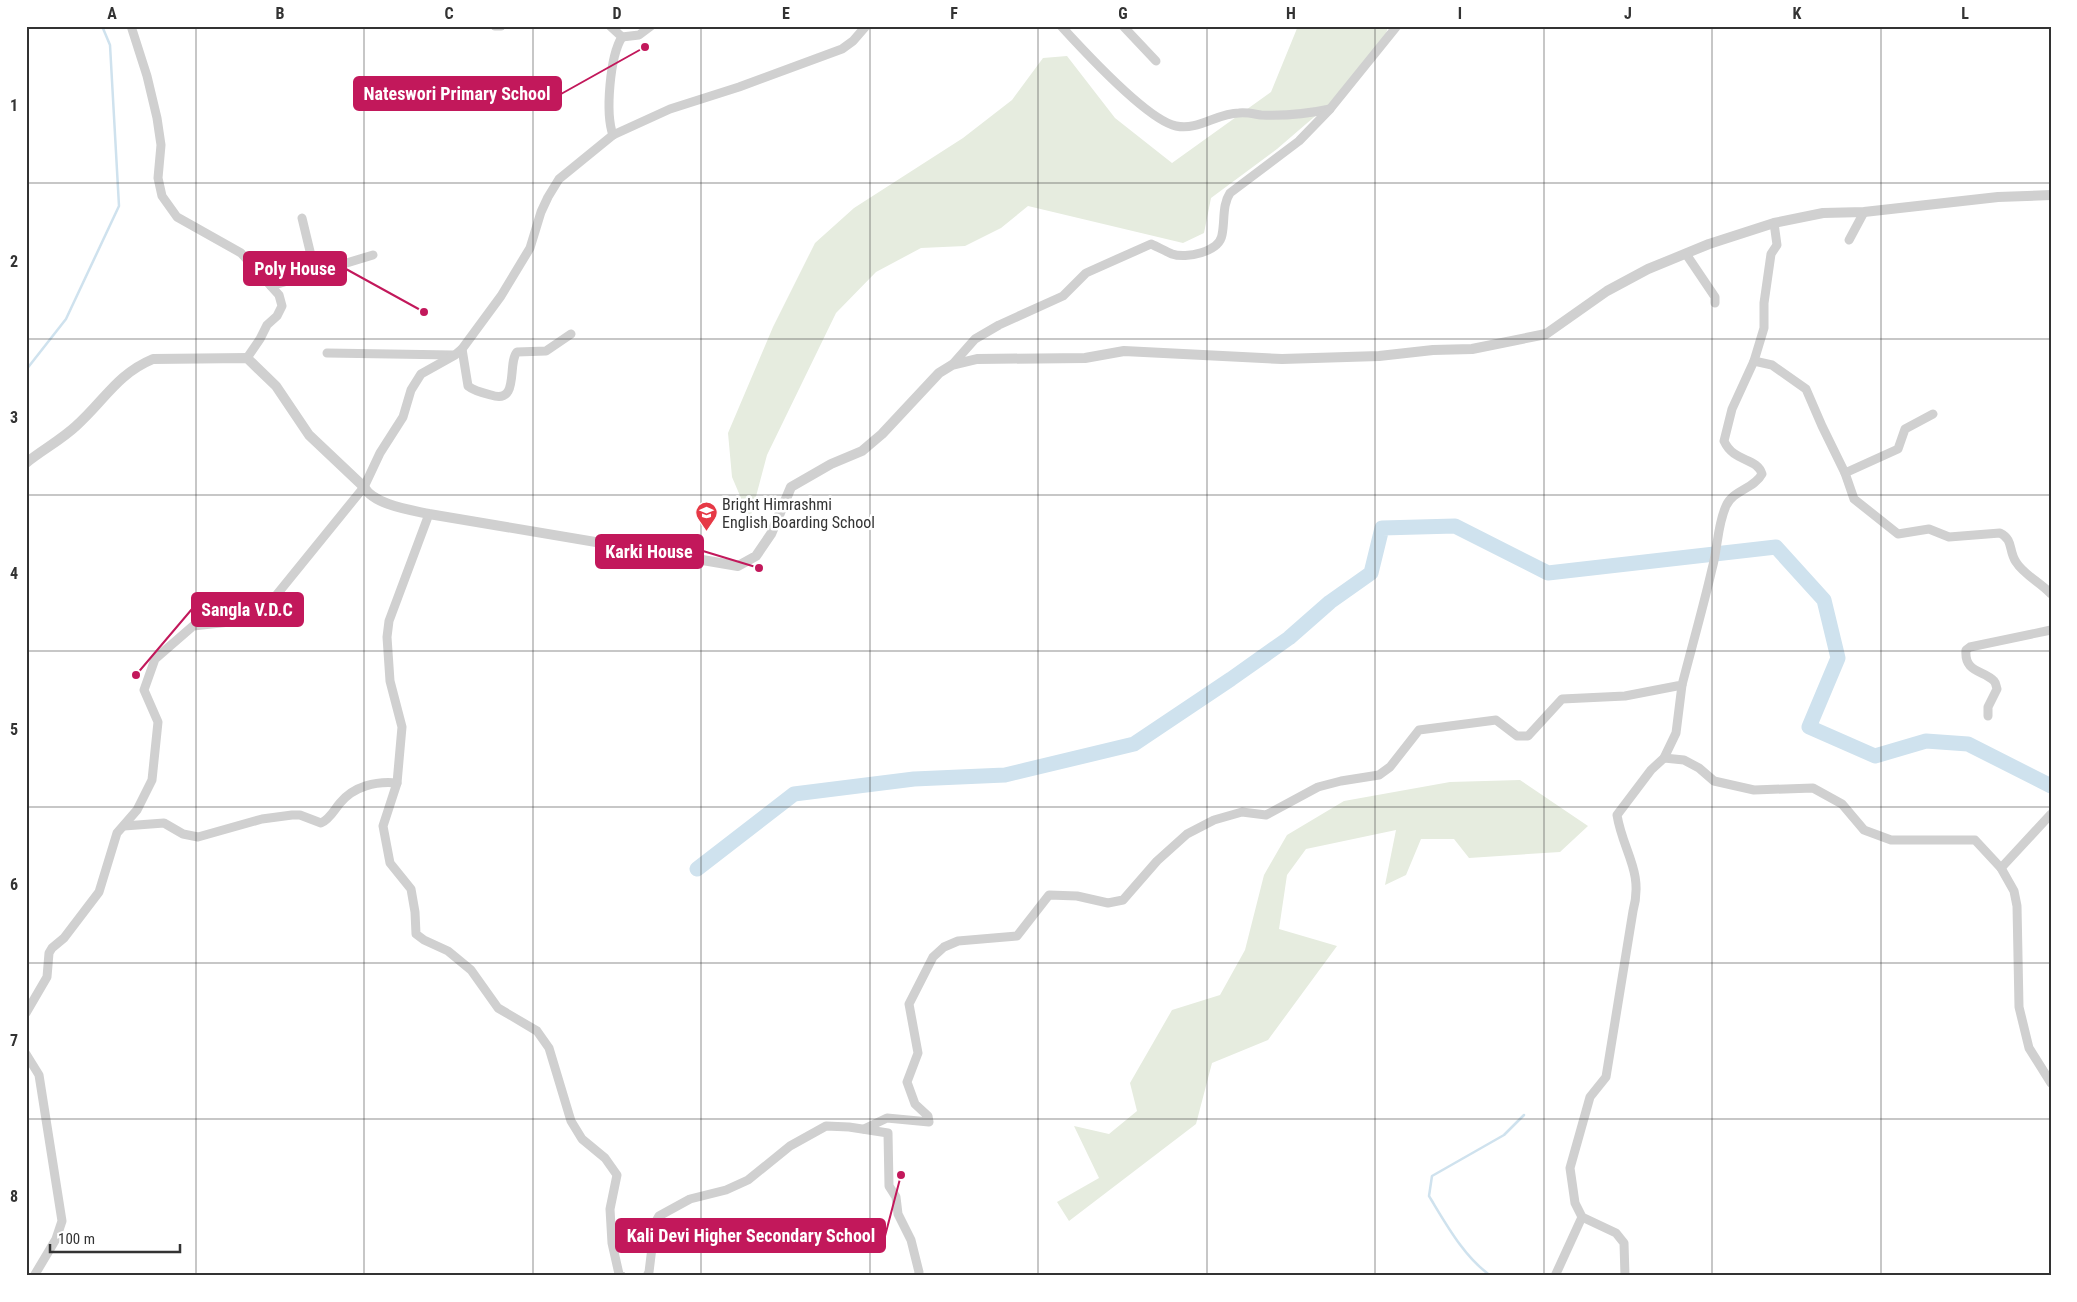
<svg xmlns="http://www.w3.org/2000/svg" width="2077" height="1302" font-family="'Roboto Condensed',sans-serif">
<rect width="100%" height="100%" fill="#fff"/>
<g fill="#e6ecdf">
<polygon points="1298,26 1388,26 1386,34 1342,93 1277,149 1211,198 1204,233 1183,243 1028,206 1001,228 965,246 921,248 876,272 836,313 767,455 750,519 732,477 728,433 773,327 815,243 854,208 963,138 1012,100 1043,58 1067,56 1115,118 1172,163 1271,92"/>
<polygon points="1520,780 1588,826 1560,852 1469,858 1454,839 1421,839 1406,875 1385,885 1396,830 1306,849 1287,875 1279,929 1337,946 1268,1040 1212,1063 1196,1124 1069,1221 1057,1202 1099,1178 1074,1126 1109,1134 1137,1111 1130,1083 1172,1010 1220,995 1245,950 1264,875 1287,835 1344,801 1450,782"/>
</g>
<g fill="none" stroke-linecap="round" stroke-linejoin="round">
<g stroke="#cfe2ee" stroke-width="2.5">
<polyline points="26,370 66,319 119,206 110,45 102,26"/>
<path d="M1491 1276C1464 1257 1446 1224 1429 1196L1432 1176 1504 1135 1524 1115"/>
</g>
<polyline stroke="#cfe2ee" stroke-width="15" points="697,869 794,794 914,779 1005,775 1134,744 1231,679 1289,638 1330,602 1371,573 1382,528 1455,526 1548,573 1776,547 1824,600 1838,658 1809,727 1875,756 1926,741 1968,744 2051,786"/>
<g stroke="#d0d0d0" stroke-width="9">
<polyline points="131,26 147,76 157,118 161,145 158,178 162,196 177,217 241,253 279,295 282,306 277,316 267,325 260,339 247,358"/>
<polyline points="495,26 501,26"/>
<path d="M610 26 622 37C610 56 605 113 613 135"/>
<path d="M1061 26C1082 49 1147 120 1176 126 1198 131 1217 113 1239 113 1246 112 1254 114 1261 115 1285 116 1307 114 1330 109"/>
<polyline points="1123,26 1156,61"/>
<polyline points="622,37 639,35 651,26"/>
<polyline points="302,218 315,272"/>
<polyline points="1849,240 1864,212"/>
<polyline points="1686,254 1715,297 1715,303"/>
<polyline points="271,286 373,255"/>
<path d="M462 349 468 386C474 391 483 393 491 395 520 405 507 363 517 352L546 351 571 334"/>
<polyline points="327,353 453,355"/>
<polyline points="1754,361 1772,365 1806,389 1822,426 1845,473 1898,449 1905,429 1933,414"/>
<path d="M952 365 975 339 999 325 1063 296 1086 273 1151 244C1158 247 1165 251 1172 254 1186 259 1219 252 1222 235 1225 221 1222 205 1230 193L1299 141 1330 109 1397 26"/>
<path d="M1845 473 1854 499 1898 534 1929 529 1949 537 2000 533C2014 540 2008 550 2016 562 2024 575 2040 582 2051 594"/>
<polyline points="429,514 389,621 387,637 390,681 402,727 397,783 383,826 390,863 411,889 415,912 416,934 424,940 448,951 471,970 498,1008 537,1031 549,1048 571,1121 582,1139 605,1158 617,1175 610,1209 612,1243 619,1274 622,1276"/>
<path d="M1988 716V707L1997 689C1996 686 1996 683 1994 681 1984 670 1964 673 1966 650L1970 647 2051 630"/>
<polyline points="1664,758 1684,760 1699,768 1714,781 1754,790 1813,788 1842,804 1864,830 1891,840 1975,840 2001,868 2051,814"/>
<path d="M124 826 164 823 183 834 198 837 262 819 292 815H300L321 823C330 819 334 810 340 803 354 786 376 781 397 783"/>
<polyline points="2001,868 2014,891 2017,906 2019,1007 2029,1048 2051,1083"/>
<polyline points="26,1013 47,977 49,953 52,948 64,938 99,892 117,833 137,810 152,780 158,722 144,690 155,659 193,626 257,619 364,487 380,453 403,417 411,390 421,374 455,355 462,349 501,296 530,248 541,212 548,197 559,179 613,135 670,109 739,87 842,49 853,41 866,26"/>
<polyline points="26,1054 39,1075 62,1221 56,1239 34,1276"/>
<path d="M864 1129 887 1118 929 1122 928 1116 915 1104 907 1082 918 1053 909 1004 933 957 944 947 958 941 1017 936 1049 895 1077 896 1108 903 1123 900 1157 861 1187 834 1214 820 1242 812 1266 815 1318 787 1341 781 1379 775 1390 767 1419 730 1496 720 1517 736H1528L1562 699 1625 696 1682 685C1692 646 1703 608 1712 569 1718 548 1717 526 1726 506 1733 490 1754 489 1762 474 1757 457 1734 463 1724 441L1732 409 1754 361 1764 328V303L1771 254 1777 245 1774 223"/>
<polyline points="647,1276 649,1272 655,1223 659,1216 690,1199 726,1190 748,1180 790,1146 826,1126 849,1127 888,1133 889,1186 896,1197 898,1214 911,1240 919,1272 918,1276"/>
<polyline points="1555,1276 1582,1217"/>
<path d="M1625 1276 1624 1243 1616 1233 1582 1217 1575 1203 1570 1168 1590 1097 1606 1077 1633 911C1644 871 1623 852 1617 815L1651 770 1664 758 1676 733 1682 685"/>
</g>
<path stroke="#d0d0d0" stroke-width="10" d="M26 463C42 450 61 440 76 426 104 401 117 374 153 359L247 358 276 386 309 435 364 487C374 505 411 510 429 514L738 566 756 556 771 534 791 487 831 464 862 451 882 434 939 373 952 365 977 359 1085 358 1124 351 1282 359 1379 356 1433 350 1472 349 1546 334 1607 291 1648 269 1709 244 1774 223 1823 213 1864 212 1998 197 2051 195"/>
</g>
<path fill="none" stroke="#333" stroke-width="1" stroke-opacity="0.55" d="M196 26V1276M364 26V1276M533 26V1276M701 26V1276M870 26V1276M1038 26V1276M1207 26V1276M1375 26V1276M1544 26V1276M1712 26V1276M1881 26V1276M26 183H2051M26 339H2051M26 495H2051M26 651H2051M26 807H2051M26 963H2051M26 1119H2051"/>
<defs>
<symbol id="school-pin" viewBox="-11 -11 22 30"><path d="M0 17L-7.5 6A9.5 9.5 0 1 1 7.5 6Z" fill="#e63946" stroke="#fff"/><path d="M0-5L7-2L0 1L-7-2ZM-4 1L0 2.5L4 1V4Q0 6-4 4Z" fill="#fff"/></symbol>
</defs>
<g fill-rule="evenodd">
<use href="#school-pin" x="694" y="500" width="25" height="34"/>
</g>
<g text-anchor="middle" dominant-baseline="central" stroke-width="5" stroke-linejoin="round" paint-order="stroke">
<g font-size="16" fill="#333" stroke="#fff" text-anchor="start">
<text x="722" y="504">Bright Himrashmi<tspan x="722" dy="18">English Boarding School</tspan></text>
</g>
</g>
<path fill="none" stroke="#c2185b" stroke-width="2" d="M645 47L561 94M424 312L346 269M759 568L703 551M136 675L192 609M901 1175L885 1236"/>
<g fill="#c2185b" stroke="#fff" stroke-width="2">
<circle cx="645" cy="47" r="5"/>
<circle cx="424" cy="312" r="5"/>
<circle cx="759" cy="568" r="5"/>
<circle cx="136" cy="675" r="5"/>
<circle cx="901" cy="1175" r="5"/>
</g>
<g fill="#c2185b" stroke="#c2185b" stroke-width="2">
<rect x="354" y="77" width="207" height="33" rx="5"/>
<rect x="244" y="252" width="102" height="33" rx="5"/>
<rect x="596" y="535" width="107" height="33" rx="5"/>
<rect x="192" y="593" width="111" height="33" rx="5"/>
<rect x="616" y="1219" width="269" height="33" rx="5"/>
</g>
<g font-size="18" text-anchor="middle" font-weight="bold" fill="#fff">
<text x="457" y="100">Nateswori Primary School</text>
<text x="295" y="275">Poly House</text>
<text x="649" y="558">Karki House</text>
<text x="247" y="616">Sangla V.D.C</text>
<text x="751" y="1242">Kali Devi Higher Secondary School</text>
</g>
<rect width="2077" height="1302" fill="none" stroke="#ffffff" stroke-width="55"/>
<path d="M50 1244v8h130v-8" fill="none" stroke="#333333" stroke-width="2.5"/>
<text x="58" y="1244" font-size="15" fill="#333333" stroke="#ffffff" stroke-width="4" paint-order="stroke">100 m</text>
<rect x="28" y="28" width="2022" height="1246" fill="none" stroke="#333" stroke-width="2"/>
<g font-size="16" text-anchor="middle" font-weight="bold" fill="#333">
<text x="112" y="19">A</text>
<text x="280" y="19">B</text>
<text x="449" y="19">C</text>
<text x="617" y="19">D</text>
<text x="786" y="19">E</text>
<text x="954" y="19">F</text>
<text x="1123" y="19">G</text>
<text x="1291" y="19">H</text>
<text x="1460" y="19">I</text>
<text x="1628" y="19">J</text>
<text x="1797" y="19">K</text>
<text x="1965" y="19">L</text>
<text x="14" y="111">1</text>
<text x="14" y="267">2</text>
<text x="14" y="423">3</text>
<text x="14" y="579">4</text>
<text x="14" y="735">5</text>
<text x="14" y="890">6</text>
<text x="14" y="1046">7</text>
<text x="14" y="1202">8</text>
</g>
</svg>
